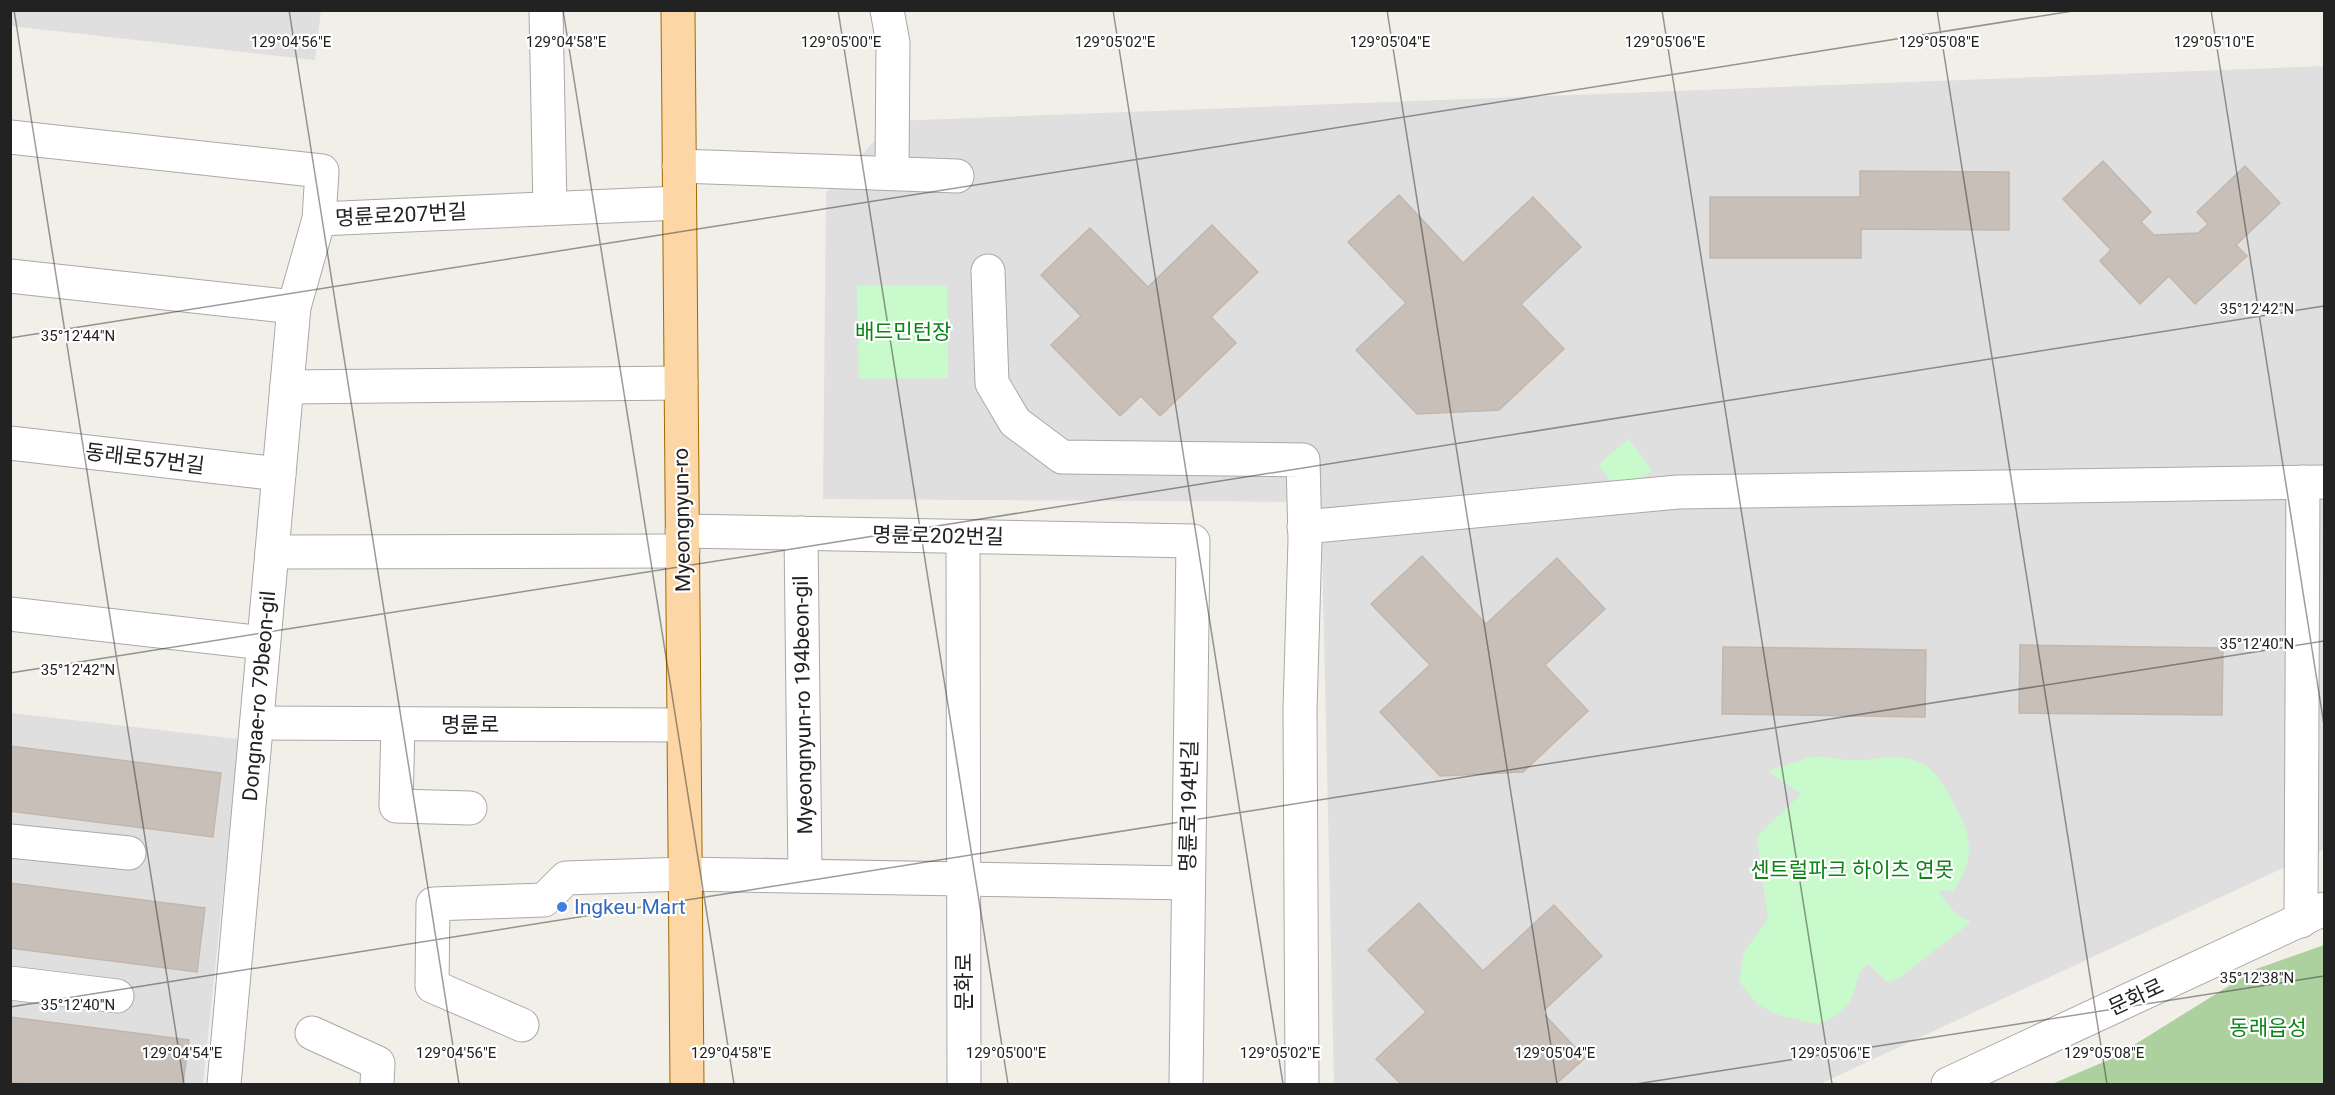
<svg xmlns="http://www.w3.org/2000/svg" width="2335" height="1095" font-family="Roboto,'Noto Sans KR',sans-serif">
<rect width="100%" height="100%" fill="#f2efe9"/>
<g fill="#e0dfdf">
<polygon points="11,10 321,10 321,11 315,60 11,26"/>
<polygon points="2324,66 2324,849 1820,1084 1334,1084 1321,502 823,499 826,193 893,121"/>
<polygon points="11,713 239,739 203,1084 11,1084"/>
</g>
<polygon fill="#add19e" points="2324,945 2324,1084 2052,1084 2113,1058 2256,969"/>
<g fill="#c8facc">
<polygon points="947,285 948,378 859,379 857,286"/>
<polygon points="1628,439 1652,470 1622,495 1598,465"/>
<path d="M1814 756C1828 757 1845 761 1859 760 1877 760 1897 753 1914 760 1932 766 1940 779 1949 795 1970 831 1979 854 1953 891L1939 890C1946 906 1955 914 1971 922L1898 979 1887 982 1868 964 1860 971 1850 1002 1836 1016 1817 1024 1778 1015 1757 1004 1739 981 1744 952 1768 919 1757 837 1801 794 1768 771Z"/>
</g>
<g fill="#c7bfb8" stroke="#c4b6ab" stroke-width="1.5">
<polygon points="2103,161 2151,212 2141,222 2154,235 2198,233 2208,224 2197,212 2245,166 2280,203 2236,245 2247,256 2195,304 2169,276 2140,304 2100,261 2111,250 2063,199"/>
<polygon points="1860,171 2009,172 2009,230 1861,229 1861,258 1710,258 1710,197 1860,197"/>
<polygon points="1399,195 1463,263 1533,197 1581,247 1521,304 1564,349 1499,410 1417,414 1356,350 1406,303 1348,242"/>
<polygon points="1212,225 1258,272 1211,317 1236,343 1160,416 1141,396 1120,416 1051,345 1081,316 1041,275 1090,228 1148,287"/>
<polygon points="1422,556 1486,624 1557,558 1605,609 1545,665 1588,711 1523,772 1440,776 1380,712 1430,665 1371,604"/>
<polygon points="2020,645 2223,648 2222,715 2019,713"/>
<polygon points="1723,647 1926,650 1925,717 1722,714"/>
<polygon points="10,746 221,773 213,837 10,811"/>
<polygon points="10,883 205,908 197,972 10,948"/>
<polygon points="1419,903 1483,971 1554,905 1602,956 1542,1012 1585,1058 1556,1084 1401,1084 1376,1059 1426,1012 1368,950"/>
<polygon points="10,1017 189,1040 183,1084 34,1084 10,1082"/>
</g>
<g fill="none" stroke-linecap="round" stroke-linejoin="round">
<defs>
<g id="minor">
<polyline points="546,10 550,208"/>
<polyline points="887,10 893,43 892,173"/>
<polyline points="10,137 322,171 319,219 294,307 10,276"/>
<polyline points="679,166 957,176"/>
<polyline points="319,219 679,203"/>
<polyline points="988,271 992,383 1015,422 1062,457 1303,460 1305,540 1300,709 1302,1084"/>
<polyline points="287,387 681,383"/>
<polyline points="10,443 279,474"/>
<polyline points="1304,527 1678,492 2324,482"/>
<polyline points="682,531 1193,541 1186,1084"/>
<polyline points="801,533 805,876"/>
<polyline points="963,537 964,1084"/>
<polyline points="272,552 683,551"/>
<polyline points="10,614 263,643"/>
<polyline points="257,723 684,725"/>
<polyline points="398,725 396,806 470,808"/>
<polyline points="10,841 129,853"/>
<polyline points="2301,921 2303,482"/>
<polyline points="10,983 117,996"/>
<polyline points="522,1025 432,986 433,904 544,900 566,878 685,874 1188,883"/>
<polyline points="312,1033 378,1063 377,1084"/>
<polyline points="224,1084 294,307"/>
<polyline points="1948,1084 2324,909"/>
</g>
<polyline id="major" points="678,10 687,1084"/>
</defs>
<use href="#minor" stroke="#a9a9a9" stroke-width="35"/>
<use href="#major" stroke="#a06b00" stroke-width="35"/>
<use href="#minor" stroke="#fff" stroke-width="33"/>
<use href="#major" stroke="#fcd6a4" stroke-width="33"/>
</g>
<path fill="none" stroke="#222" stroke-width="1.5" stroke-opacity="0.45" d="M14 10 184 1084M289 10 459 1084M563 10 734 1084M838 10 1008 1084M1113 10 1283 1084M1387 10 1557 1084M1662 10 1832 1084M1937 10 2107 1084M2211 10 2324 725M10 338 2079 10M10 673 2324 306M10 1007 2324 641M1636 1084 2324 976"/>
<circle fill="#3f7fe0" stroke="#fff" stroke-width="2" cx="562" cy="907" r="6"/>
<g text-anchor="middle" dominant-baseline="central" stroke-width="4.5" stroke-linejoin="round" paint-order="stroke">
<g font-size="21" fill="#222" stroke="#fff">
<text transform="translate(401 215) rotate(-3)">명륜로207번길</text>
<text transform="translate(145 459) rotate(7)">동래로57번길</text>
<text transform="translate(682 520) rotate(-91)">Myeongnyun-ro</text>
<text transform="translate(938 536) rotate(1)">명륜로202번길</text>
<text transform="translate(259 696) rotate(-85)">Dongnae-ro 79beon-gil</text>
<text transform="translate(803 705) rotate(-91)">Myeongnyun-ro 194beon-gil</text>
<text x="470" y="725">명륜로</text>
<text transform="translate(1189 806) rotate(-89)">명륜로194번길</text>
<text transform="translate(964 982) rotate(-90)">문화로</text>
<text transform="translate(2136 997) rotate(-25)">문화로</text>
</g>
<g font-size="21" fill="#0c8416" stroke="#fff">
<text x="903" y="332">배드민턴장</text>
<text x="1852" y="870">센트럴파크 하이츠 연못</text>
<text x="2268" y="1028">동래읍성</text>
</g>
<g font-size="21" fill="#366cbe" stroke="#fff" text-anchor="start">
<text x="574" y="907">Ingkeu Mart</text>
</g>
</g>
<g font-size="15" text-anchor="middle" fill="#222" stroke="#fff" stroke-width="4.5" stroke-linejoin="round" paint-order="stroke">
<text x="291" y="47">129°04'56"E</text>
<text x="566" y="47">129°04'58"E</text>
<text x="841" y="47">129°05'00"E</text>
<text x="1115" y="47">129°05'02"E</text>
<text x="1390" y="47">129°05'04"E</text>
<text x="1665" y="47">129°05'06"E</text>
<text x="1939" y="47">129°05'08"E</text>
<text x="2214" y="47">129°05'10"E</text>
<text x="2257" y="314">35°12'42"N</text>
<text x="78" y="341">35°12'44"N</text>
<text x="2257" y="649">35°12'40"N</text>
<text x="78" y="675">35°12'42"N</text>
<text x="2257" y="983">35°12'38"N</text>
<text x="78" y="1010">35°12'40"N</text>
<text x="182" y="1058">129°04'54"E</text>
<text x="456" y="1058">129°04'56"E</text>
<text x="731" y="1058">129°04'58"E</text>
<text x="1006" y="1058">129°05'00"E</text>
<text x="1280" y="1058">129°05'02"E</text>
<text x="1555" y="1058">129°05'04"E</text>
<text x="1830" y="1058">129°05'06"E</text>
<text x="2104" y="1058">129°05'08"E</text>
</g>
<rect width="2335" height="1095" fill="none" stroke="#222222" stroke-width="24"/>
</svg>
